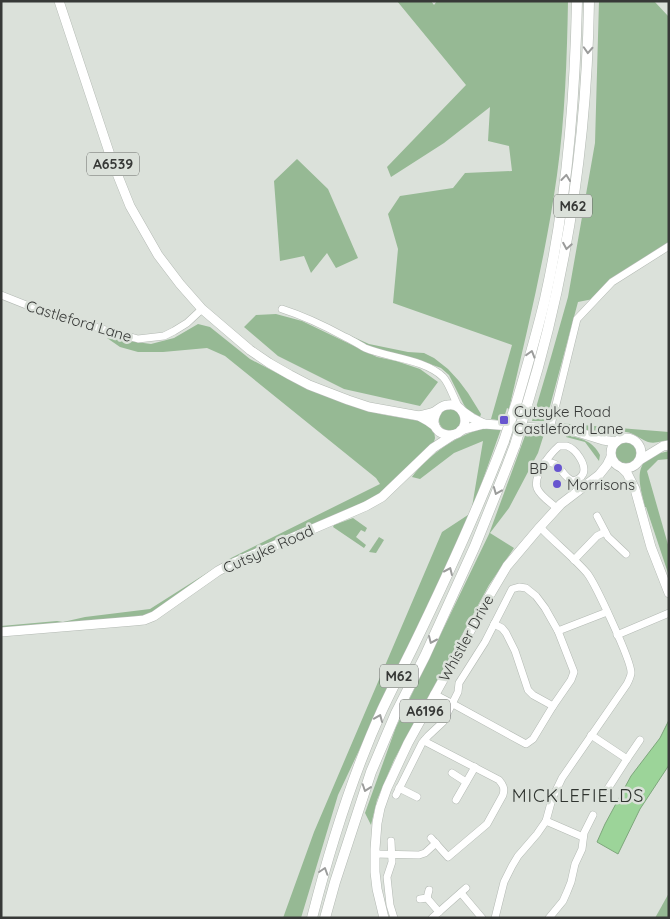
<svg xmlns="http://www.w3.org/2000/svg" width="670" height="919" font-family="Quicksand,sans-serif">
<rect width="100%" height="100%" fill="#dbe1da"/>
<g fill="#96b994">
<path d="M397 1H431L434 5 437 1H568C567 58 565 119 557 175 546 254 527 331 509 409L507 408 503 421 491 419 512 345 393 303 398 249 388 214 400 196 453 188 465 173 512 171 509 146 488 141 490 107 444 143 391 177 387 167 466 85Z"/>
<polygon points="599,1 654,1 669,17 669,245 593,299 578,302 546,421 532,421 551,357 568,297 595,143"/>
<polygon points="297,159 328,189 358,258 336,268 327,253 311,273 304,256 280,261 274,181"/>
<polygon points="276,314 302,321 377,357 396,361 420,369 438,382 420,406 344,389 278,356 244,327 256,315"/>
<polygon points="198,324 210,327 250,359 296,383 344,402 380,414 425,422 434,431 435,438 434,442 380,496 223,566 151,616 1,630 1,626 57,621 63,622 85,617 150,609 229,559 380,484 376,478 225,356 207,348 163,352 138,352 120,347 107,338 151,344 174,338"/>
<polygon points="331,327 369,344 408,352 424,353 434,358 448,369 459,381 468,393 481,414 480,417 468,410 464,405 449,375 441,368 419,360 377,350"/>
<circle cx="450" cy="420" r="11"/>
<path d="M557 423 669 432V440C662 441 655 444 648 442 640 439 634 433 626 432 619 431 612 435 606 437L556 427Z"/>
<path d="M488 428 501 429 471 513 338 795 301 918H283L314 832 442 532 471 513 483 441 454 453 420 479 412 477C428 455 460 432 488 428Z"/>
<polygon points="526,433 544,434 538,453 509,508 490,533 514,548 489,585 394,760 377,800 371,825 365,813 396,727 489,534"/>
<path d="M566 435C581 438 593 441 600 455L599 461 585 442 566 437Z"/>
<circle cx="626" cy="453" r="11"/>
<path d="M669 451V459L658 460 647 471 669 548V576L646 507H645C642 493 634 472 646 460 652 454 661 453 669 451Z"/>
<polygon points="353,518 367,528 365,532 361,530 356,537 366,545 364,548 333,527 334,525"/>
<polygon points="379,537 384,540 376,553 369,552"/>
<polygon points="669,893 669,918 655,918"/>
</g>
<polygon fill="#9cd499" stroke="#7ea67c" points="669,720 669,765 640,809 618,854 597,842 605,824 631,776 660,738"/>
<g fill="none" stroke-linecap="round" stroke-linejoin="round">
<defs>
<g id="minor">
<polyline points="1,295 49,314 138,339 164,336 174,331 187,323 202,309"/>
<path d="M282 309C304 316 325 326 345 337 352 340 358 344 365 348 389 358 424 359 443 377 449 383 454 399 459 408"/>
<polyline points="550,429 577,319 612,282 669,246"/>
<path d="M545 462C564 463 559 475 573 481 577 480 581 478 583 474 587 465 576 449 567 446 565 446 562 446 559 446 550 454 533 475 537 488 540 496 551 503 557 508"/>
<polyline points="597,516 608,537 626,554"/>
<polyline points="574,560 597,536 605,532"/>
<polyline points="494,624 502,628 506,633 515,651 528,690 533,695 553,706"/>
<polyline points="558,631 607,612"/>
<polyline points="617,635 669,613"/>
<polyline points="591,735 627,759 607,790"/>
<path d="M424 741 499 780C503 785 505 788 503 795L487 824 448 857 431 838"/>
<polyline points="627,759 640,740"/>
<polyline points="452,773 466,782"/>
<polyline points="399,788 417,797"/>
<polyline points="396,795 422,743 428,736 443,722 458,692 459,683 485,642 512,589 519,587 526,588 536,596 545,608 558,631 574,672 571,680 553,706 533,739 526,744 453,704 434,694"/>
<polyline points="456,800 475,767"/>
<polyline points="546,821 583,837"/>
<polyline points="391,841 392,862 387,877 390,905 394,918"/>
<polyline points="375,854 419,855 425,853 436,843"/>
<polyline points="461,893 482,918"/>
<polyline points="427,898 439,912"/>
<polyline points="420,899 427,898 429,890"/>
<polyline points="432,918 466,888"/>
<path d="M495 918 504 882 512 866 518 856 537 834 546 821 552 799 562 778 627 684C629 680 631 676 631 673 632 662 595 583 587 573 573 557 555 543 540 527"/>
<polyline points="549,918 563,901 567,892 571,882 575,864 582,849 584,833 593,815"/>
</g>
<g id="major">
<polyline points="59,1 112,161 130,206 158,255 180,284 202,309 250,350 269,363 290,375 309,385 348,400 369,407 419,416 428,421 435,426"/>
<polyline points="462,411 472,418 484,424"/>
<path d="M419 416C424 415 429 414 434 412 439 409 442 405 448 405 458 403 465 412 465 421 464 445 421 436 438 410"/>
<polyline points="461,430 484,424 550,429 574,431 603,440 616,442"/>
<circle cx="626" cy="453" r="15"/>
<polyline points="640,460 663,446 669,445"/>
<polyline points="622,468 627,473 635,489 651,547 669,593"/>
<polyline points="1,632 134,621 144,620 154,616 218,571 229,565 366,506 382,497 433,448 453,435"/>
<polyline points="384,918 377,889 375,872 375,849 377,823 380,808 387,788 408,743 491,593 507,566 540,527 561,504 599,475 607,465 611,457"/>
</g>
<g id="highway">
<path d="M517 401C527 367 537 333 545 299 567 201 575 101 577 1"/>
<path d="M527 405C568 272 587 141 589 1"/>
<path d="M312 918C330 847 352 776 382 710 392 689 402 669 412 649 445 581 477 512 504 441"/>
<polyline points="325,918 335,882 371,772 396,713 425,656 475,546 507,466 515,445"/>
</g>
</defs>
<use href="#minor" stroke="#b3b9b3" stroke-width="8"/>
<use href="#major" stroke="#b3b9b3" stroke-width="10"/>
<use href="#highway" stroke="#b3b9b3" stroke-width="11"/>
<use href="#minor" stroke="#fff" stroke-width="7"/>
<use href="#major" stroke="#fff" stroke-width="9"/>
<use href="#highway" stroke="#fff" stroke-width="10"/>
<defs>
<g id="highway-bridge">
<polyline points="504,441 517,401"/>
<polyline points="515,445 527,405"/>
</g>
</defs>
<use href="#highway-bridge" stroke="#b3b9b3" stroke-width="11" stroke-linecap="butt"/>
<use href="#highway-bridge" stroke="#fff" stroke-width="10"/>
</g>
<defs><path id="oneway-chevron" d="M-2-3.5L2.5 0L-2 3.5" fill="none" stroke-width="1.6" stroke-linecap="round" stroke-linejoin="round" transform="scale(1.25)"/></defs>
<g stroke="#9b9c9b">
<use href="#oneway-chevron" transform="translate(588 50) rotate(93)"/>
<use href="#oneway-chevron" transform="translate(566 178) rotate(-83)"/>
<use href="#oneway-chevron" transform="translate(567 246) rotate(100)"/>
<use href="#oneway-chevron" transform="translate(531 354) rotate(-73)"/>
<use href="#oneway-chevron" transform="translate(497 491) rotate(112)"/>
<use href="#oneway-chevron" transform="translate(449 571) rotate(-66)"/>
<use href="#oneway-chevron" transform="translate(432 640) rotate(114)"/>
<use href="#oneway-chevron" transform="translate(379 718) rotate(-68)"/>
<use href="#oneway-chevron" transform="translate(366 788) rotate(109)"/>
<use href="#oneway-chevron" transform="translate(324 871) rotate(-72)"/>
</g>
<g fill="#6755cf" stroke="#dbe1da" stroke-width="2">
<rect x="499" y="415" width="10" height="10" rx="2.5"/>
<circle cx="558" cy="468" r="5"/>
<circle cx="557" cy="484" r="5"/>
</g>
<g text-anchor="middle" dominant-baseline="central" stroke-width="5" stroke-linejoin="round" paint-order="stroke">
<g fill="#dbe1da" stroke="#686b68" stroke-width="1">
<rect x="87" y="152.5" width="52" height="23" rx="4"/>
<rect x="554" y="194.5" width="38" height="23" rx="4"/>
<rect x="380" y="664.5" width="38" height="23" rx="4"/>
<rect x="400" y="699.5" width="50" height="23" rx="4"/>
</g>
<g font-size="14" font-weight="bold" fill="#373937">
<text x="113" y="164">A6539</text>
<text x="573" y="206">M62</text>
<text x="399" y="676">M62</text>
<text x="425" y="711">A6196</text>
</g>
<g font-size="15" fill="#373937" stroke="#dbe1da">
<text transform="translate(79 321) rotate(17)">Castleford Lane</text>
<text transform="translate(268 549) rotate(-24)">Cutsyke Road</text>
<text transform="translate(466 638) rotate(-61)">Whistler Drive</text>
</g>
<g font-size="15" fill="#373937" stroke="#dbe1da" text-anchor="start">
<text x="514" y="411">Cutsyke Road<tspan x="514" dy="17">Castleford Lane</tspan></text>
<text x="548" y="468" text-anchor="end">BP</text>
<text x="567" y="484">Morrisons</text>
</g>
<g font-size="18" letter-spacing="1" fill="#2f342f" stroke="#dbe1da">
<text x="578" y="795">MICKLEFIELDS</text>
</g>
</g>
<rect width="670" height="919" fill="none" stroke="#373937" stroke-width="5"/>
</svg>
